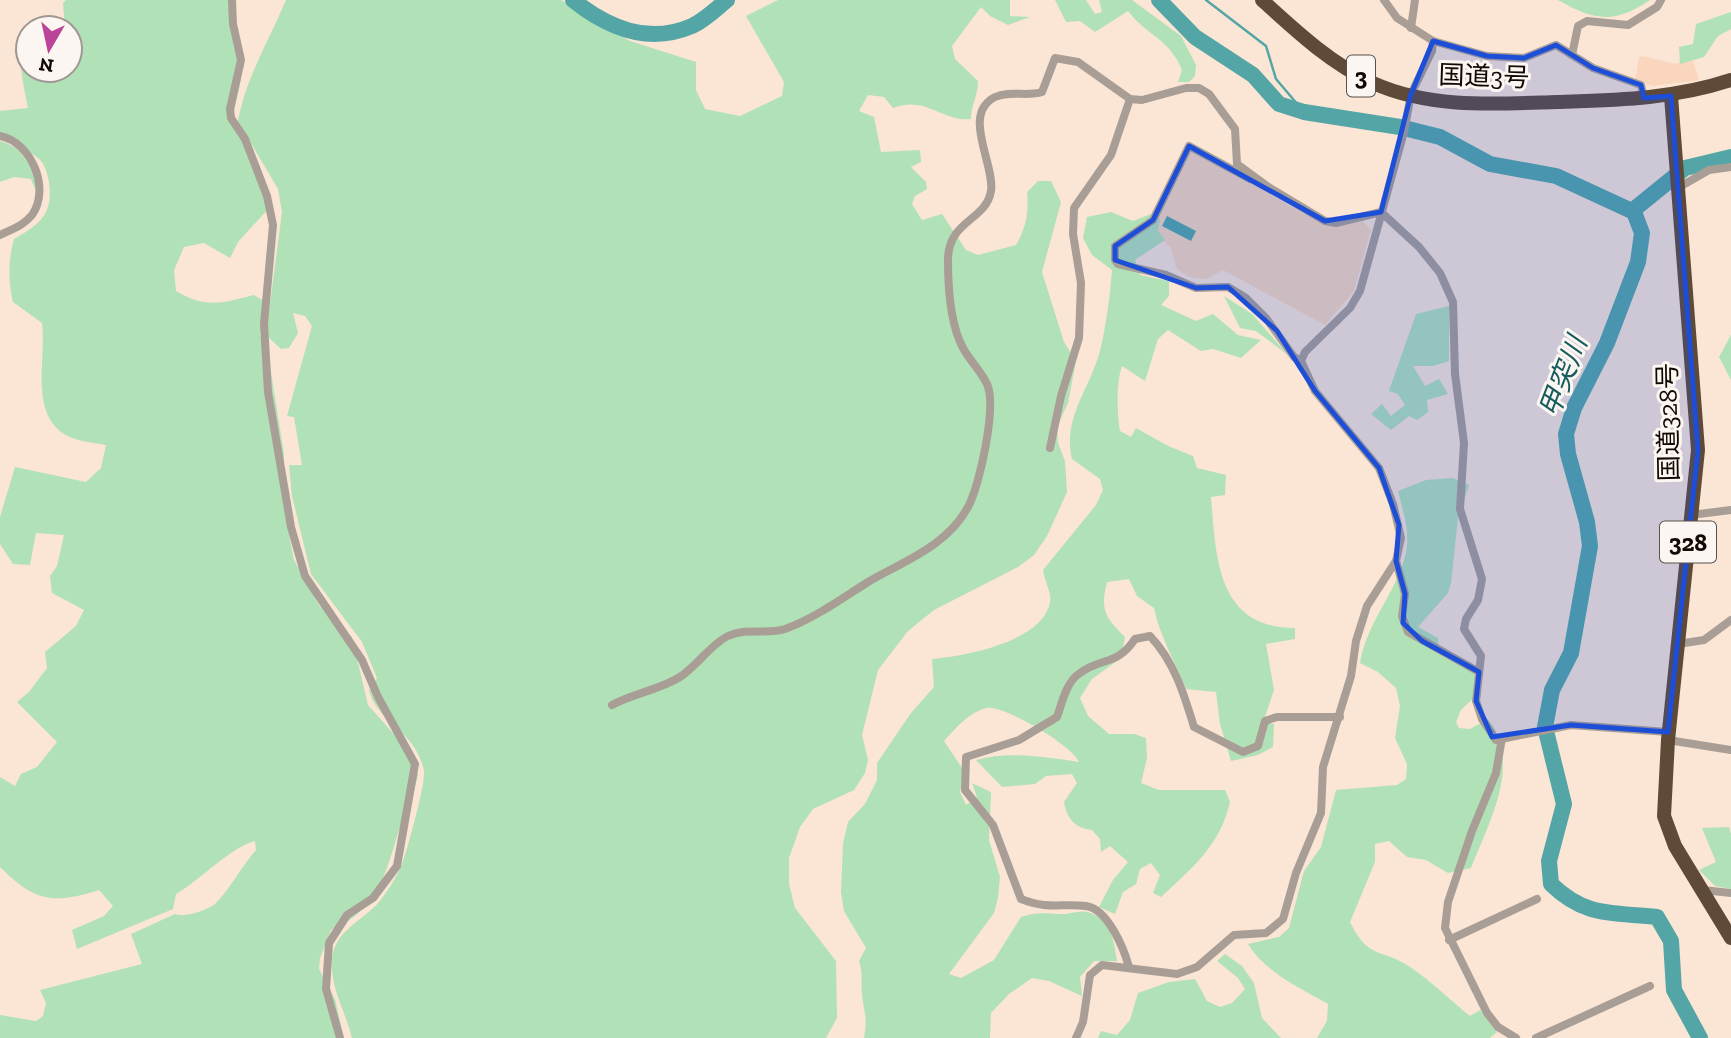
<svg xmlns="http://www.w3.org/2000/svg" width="1731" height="1038" font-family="'Zilla Slab','Noto Sans JP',serif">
<rect width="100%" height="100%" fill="#fbe5d5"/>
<g fill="#f9d6bd">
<polygon points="1642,56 1676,64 1692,59 1699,80 1653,86 1635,80 1639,58"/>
<polygon points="1190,148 1324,225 1336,227 1363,221 1371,230 1354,291 1325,325 1223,270 1207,279 1189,277 1177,269 1171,248 1150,228"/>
</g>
<g fill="#b1e1b7">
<path d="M66 0H234L241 79 233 117 270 207 238 242 230 258 204 243 184 247 174 270 176 291C206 309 222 303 254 295L267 303 260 335 267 347 284 454 283 503 294 560 319 605 352 637 368 705 400 741 418 775C414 794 406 809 400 827 385 873 381 908 331 930L320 958 319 969 335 999 344 1038H0V1015L36 1021 43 1016 46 1003 40 990 142 964 131 934 175 914C184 918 209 910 216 903 229 890 242 866 256 850L255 841C231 847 200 880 176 894L173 909 77 949 72 930 104 916 113 906 99 890C52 905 34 901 0 867V777L15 786 21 774 37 767 57 742 17 702 29 692 47 668 45 652 76 626 84 610 52 593 50 576 57 566 64 535 36 533 30 565 13 564 0 544V517L15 467 86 482 101 468 106 445C96 443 85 442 75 439 26 422 47 361 42 323L13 302C8 280 8 262 14 239 42 223 55 212 48 177 46 170 44 163 38 158 26 149 12 142 0 133V111L28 108C24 86 14 50 28 31V70H70V28H65L63 3Z"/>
<path d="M286 0H561L630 41 696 62V90L705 109 740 116 782 96 784 82 746 16 778 0H1010V16L1030 17 1008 25 990 16 981 7 952 46 955 59 978 81C978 96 971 105 971 119 942 122 926 95 893 108L884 97 868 95 859 111 874 117 881 152 920 150 921 162 911 167 926 182 927 189 915 196 912 204 922 220 942 214 966 250 978 255 1016 245C1026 228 1029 212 1027 192L1038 181H1051L1061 202 1042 272 1064 342 1076 361 1068 403 1057 427 1058 443 1065 461 1067 492 1047 536 1034 555 1018 567 934 610 908 631 878 670 862 735 868 760 865 773 854 790 813 809 800 827 789 858V884L795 908 836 961 837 1018 826 1038H352C346 1013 330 987 332 961 333 931 363 921 380 901 388 890 397 877 402 864 407 851 426 782 424 771 416 730 376 722 369 690L377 678 362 642 311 574 292 496 289 465H302L294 417 287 416 312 326 305 316 293 313 298 333 289 348 281 349 266 335 282 212 278 189 238 121C246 77 269 41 286 0Z"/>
<path d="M1055 0H1086L1095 14 1102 12 1099 0H1132L1181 36 1196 65 1195 76 1189 82H1178L1182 70C1169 38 1148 37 1128 11L1095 32 1080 21 1066 22Z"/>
<path d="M1558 0H1650C1615 24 1594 21 1558 0Z"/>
<polygon points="1731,12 1731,29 1718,36 1704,57 1680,64 1679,47 1693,44 1696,24"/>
<path d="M0 141C23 146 33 171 42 191L35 189 31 179 14 177 0 182Z"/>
<path d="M1111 212 1133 221 1151 214 1160 219 1158 231 1165 240 1135 260 1140 275 1169 281V296L1161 305 1196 321 1213 314 1238 335 1261 340 1241 358 1213 349 1201 351 1168 330 1158 339 1145 381 1122 366C1116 383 1117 413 1120 431L1131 437 1136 428 1168 446 1193 456 1197 468 1226 475 1225 495 1211 497C1216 558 1217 628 1295 628V639L1266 644 1274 690 1263 723 1274 724 1273 747 1258 755 1231 761 1220 724 1216 692 1186 689C1175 661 1160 637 1154 608L1137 596 1129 579 1107 582C1100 610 1105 618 1125 637L1121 658 1092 679 1080 698 1088 716 1109 734H1134L1146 738 1147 758 1141 783 1159 790H1225L1230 802C1220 846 1192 868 1161 897L1153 893 1160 875 1151 863 1140 869 1136 884 1123 892 1115 914 1099 907 1113 880 1128 862 1110 846 1101 852 1100 839 1092 830C1075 828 1067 819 1064 802L1077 783 1072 774 1046 776 1035 784 1002 787 976 760C1010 751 1044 757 1079 762 1072 745 1004 705 987 708 970 711 955 729 944 741L964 771 960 792 966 805 977 797 972 783 991 792 989 840 1000 877 998 898 994 913 949 974 961 978 994 960 1021 917C1036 912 1044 913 1059 914 1068 915 1079 910 1087 912 1111 918 1114 941 1117 961H1094L1080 977 1082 996 1049 981 1032 978 1009 994 991 1013 990 1038H864C868 1015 864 1015 862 994 861 982 863 973 859 961L866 948 844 911 841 892 843 844 848 822 865 804 877 780V763L911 713 934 687 932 659C965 656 1043 642 1050 602 1052 594 1044 579 1043 570L1096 505 1103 490 1100 479 1072 459C1062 418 1090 389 1100 351 1106 325 1110 297 1112 270L1092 255 1083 238 1087 217Z"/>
<polygon points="1224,296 1252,314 1288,355 1256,331 1240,328"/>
<polygon points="1449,306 1449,361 1433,366 1413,366 1425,386 1439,379 1448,394 1427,400 1428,412 1417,420 1409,416 1391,430 1371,414 1382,404 1391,416 1405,405 1398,394 1389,391 1416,314"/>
<polygon points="1731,335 1731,380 1719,357"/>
<path d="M1453 478 1469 485 1458 518 1451 583 1448 593 1418 627 1438 638 1439 652 1481 676V691L1461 710 1456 722 1459 728 1470 729 1488 719C1523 763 1488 824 1471 868L1448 873 1426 860 1407 857 1389 841 1375 844V862L1350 922C1369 961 1383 948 1410 967 1431 981 1450 1000 1470 1016L1480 1010 1497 1032 1490 1038H1317L1327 1021 1328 1004C1299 987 1266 973 1248 944L1279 937 1289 928 1304 871 1321 847 1336 790 1397 785 1406 779 1407 764 1395 738 1400 706 1396 688 1378 672 1360 663C1368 617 1403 585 1407 546 1409 528 1402 508 1398 491L1426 480Z"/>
<polygon points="1729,827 1731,834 1731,889 1715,886 1699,870 1716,862 1702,828"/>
<polygon points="1225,954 1242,966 1254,983 1262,1018 1281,1038 1098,1038 1101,1031 1117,1035 1130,1020 1138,993 1169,982 1195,979 1207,1001 1220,1007 1232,1003 1245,989 1238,978 1217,961"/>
</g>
<polygon fill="#54a6a6" points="1167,216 1196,231 1191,241 1162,226"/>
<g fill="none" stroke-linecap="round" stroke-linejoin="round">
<g stroke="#54a6a6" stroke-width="2.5">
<polyline points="1206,0 1266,46 1276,79 1304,112"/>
<polyline points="1693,1038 1699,1035"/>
</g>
<g stroke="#54a6a6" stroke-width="16">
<path d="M573 0C608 28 648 45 692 26 705 20 717 8 727 0"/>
<path d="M1159 0 1195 37 1253 75 1279 104 1304 112 1400 127 1440 137 1490 164 1556 176 1634 212 1642 233 1638 262 1607 343 1574 408 1566 434 1568 454 1587 522 1590 546 1571 653 1552 690 1545 727 1564 804 1549 861 1551 884C1586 918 1613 912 1657 917L1671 941 1674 990 1700 1038"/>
<polyline points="1632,211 1685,168 1731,157"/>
</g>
<g stroke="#a99e95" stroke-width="8">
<polyline points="232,0 233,24 241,60 230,109 231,118 245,139 267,196 273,225 264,324 268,392 291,527 305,576 362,660 378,697 415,764 397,866 373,898 347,915 329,943 326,989 340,1038"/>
<polyline points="1384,0 1397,18 1433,41 1487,56 1524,58 1556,45 1593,68 1641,85 1644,98"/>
<polyline points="1411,28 1415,0"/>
<polyline points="1572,55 1578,26 1587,21 1628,25 1657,7 1661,0"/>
<path d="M0 136C31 142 51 188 32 215 23 226 12 229 0 235"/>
<polyline points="1250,179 1189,146 1153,220 1115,246 1115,260 1118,264 1166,275 1196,288 1228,287 1246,298 1266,318 1294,357 1301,361"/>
<polyline points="1676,189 1709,170 1731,167"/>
<polyline points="1381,212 1419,247 1440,273 1453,302 1455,374 1464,443 1460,509 1482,579 1478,600 1466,619 1464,629 1481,656 1476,701 1482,719 1496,740 1571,725 1668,732"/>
<polyline points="1050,448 1061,396 1079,338 1081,283 1073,234 1074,208 1111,155 1130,99"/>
<polyline points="1691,515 1731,510"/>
<polyline points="1396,561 1405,594 1402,616 1408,632 1479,672"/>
<polyline points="1678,644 1704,640 1731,620"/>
<path d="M612 705C634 693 659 690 680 677 697 666 711 644 728 636 747 627 766 635 785 629 815 618 841 599 868 582 904 561 947 546 968 507 980 485 997 406 987 384 981 371 970 361 963 348 950 324 948 287 948 260 948 220 986 221 991 191 995 164 961 114 995 97 1010 90 1027 97 1042 92L1055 58 1078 62 1130 99 1142 100 1186 88H1199L1209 94 1235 129 1237 164 1267 186 1325 221 1336 223 1381 212"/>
<polyline points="1502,738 1496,773 1472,831 1448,902 1445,928 1487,1013 1498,1027 1516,1038"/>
<polyline points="1668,740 1731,750"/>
<polyline points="1703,890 1731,893"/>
<polyline points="1449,940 1537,899"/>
<path d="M1129 967C1124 949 1108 909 1086 906 1061 903 1049 910 1021 899L993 825 965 790 966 757 1019 740 1057 717C1062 703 1066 682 1080 673 1102 657 1117 666 1135 639L1150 636C1174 661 1184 694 1194 727L1243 752 1258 746 1265 721 1277 717H1340"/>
<polyline points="1076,1038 1083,1022 1090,975 1102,965 1177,974 1197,967 1234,935 1266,933 1283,919 1296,873 1321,813 1323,767 1351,676 1356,641 1367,606 1396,561 1401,538 1393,504 1379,468 1315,391 1301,361 1305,352 1350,308 1360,291 1404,132 1411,94 1432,51 1433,41"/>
<polyline points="1536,1038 1650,986"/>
</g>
<g stroke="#5f4937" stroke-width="14">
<path d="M1262 0C1296 31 1330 63 1373 83 1431 109 1496 104 1557 102 1617 100 1674 99 1731 80"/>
<polyline points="1671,96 1698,450 1668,740 1664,816 1675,846 1731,938"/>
</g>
</g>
<path fill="#1d4ed8" fill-opacity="0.2" stroke="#1d4ed8" stroke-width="5" stroke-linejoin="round" d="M1433 41 1487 56 1524 58 1556 45 1593 68 1641 85 1644 98 1671 96 1698 450 1668 732 1571 725 1492 737 1476 701 1479 672 1422 641 1403 623 1405 594 1396 561 1399 525 1379 468 1315 391 1277 331 1228 287 1196 288 1115 260V246L1153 220 1189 146 1325 221 1381 212 1411 94Z"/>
<g text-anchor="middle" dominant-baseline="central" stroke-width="6" stroke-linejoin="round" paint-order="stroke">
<g fill="#fcf6f2" stroke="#58504b" stroke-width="2">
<rect x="1347" y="55.5" width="28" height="41" rx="5"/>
<rect x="1660" y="521.5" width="56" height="41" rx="5"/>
</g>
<g font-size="24" font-weight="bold" fill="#120904">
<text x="1361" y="76">3</text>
<text x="1688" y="542">328</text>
</g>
<g font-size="26" fill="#120904" stroke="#fcf6f2">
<text transform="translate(1484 76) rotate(2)">国道3号</text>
<text transform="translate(1668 422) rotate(-91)">国道328号</text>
</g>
<g font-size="28" font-style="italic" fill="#185d5d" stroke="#fcf6f2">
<text transform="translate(1563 377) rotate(-69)">甲突川</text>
</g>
</g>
<g transform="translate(49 49) rotate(189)"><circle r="33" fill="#fcf6f2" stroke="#9e9793" stroke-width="2"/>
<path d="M0-5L12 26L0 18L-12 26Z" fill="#bc4498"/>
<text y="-10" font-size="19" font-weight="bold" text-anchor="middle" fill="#120904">N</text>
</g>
</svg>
